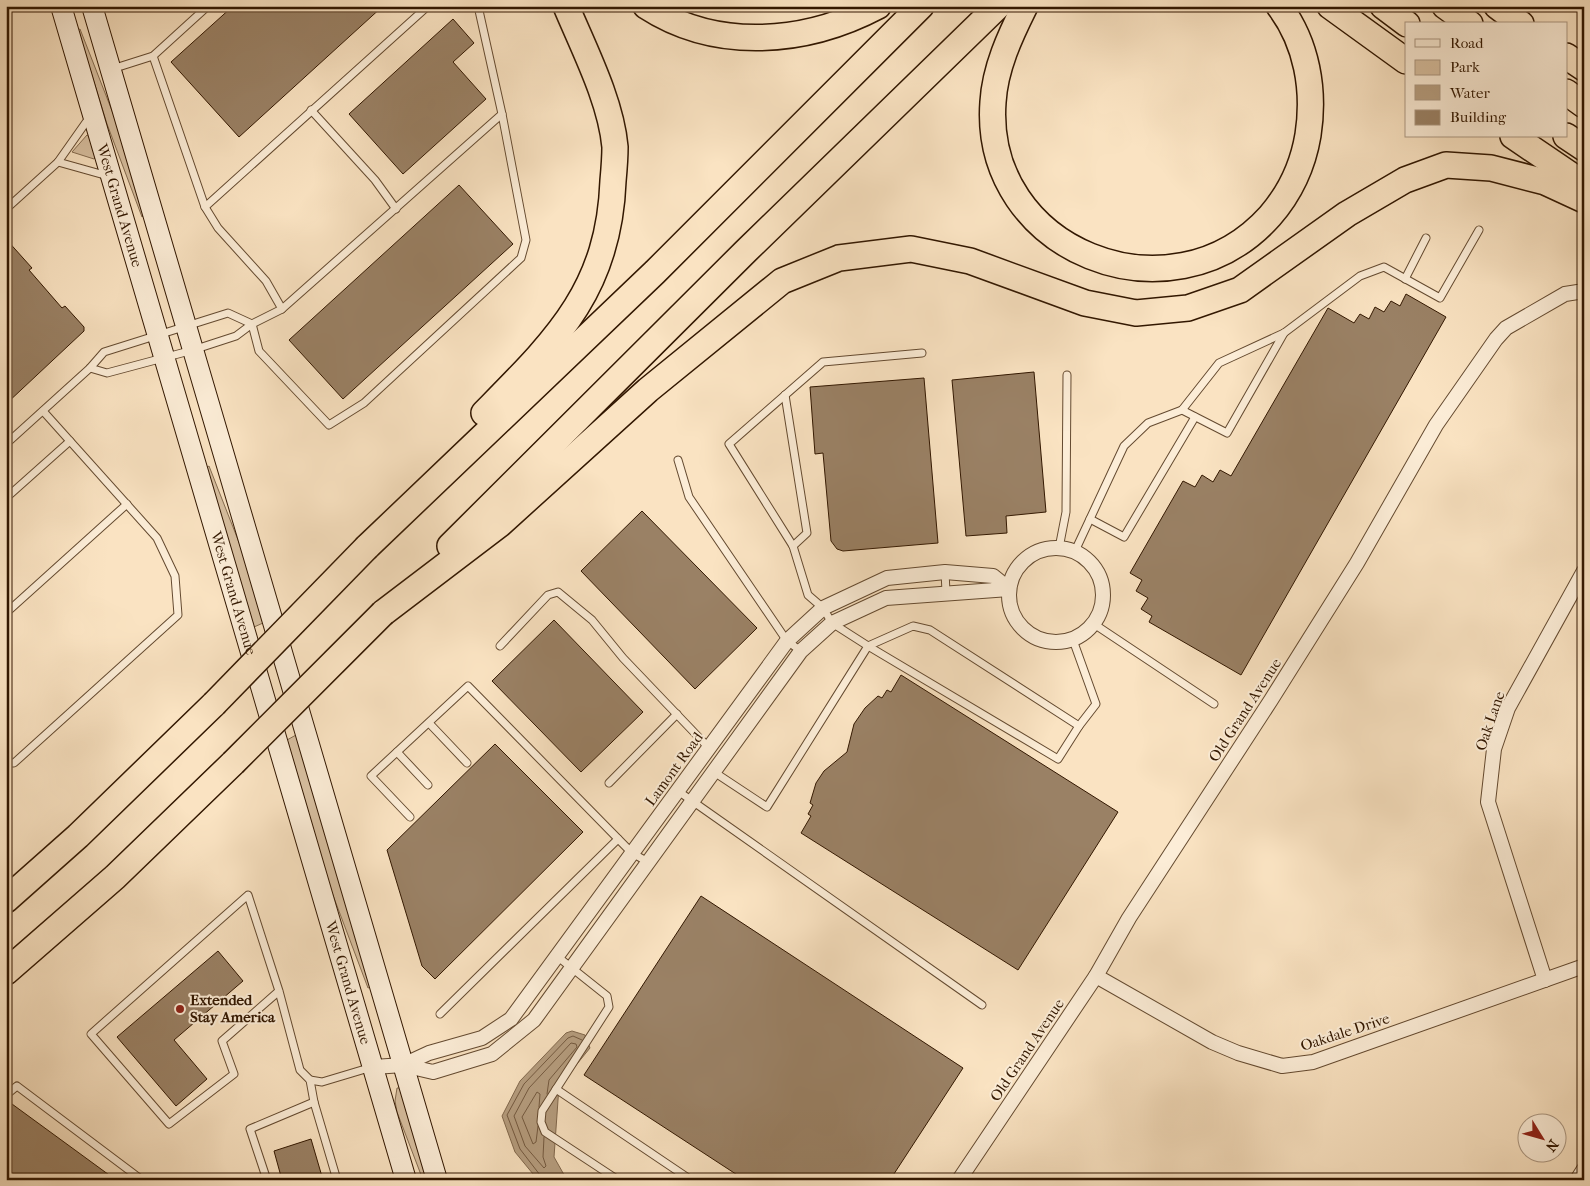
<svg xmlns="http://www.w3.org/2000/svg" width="1590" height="1186" font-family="'IM FELL French Canon',serif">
<rect width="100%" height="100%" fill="#fae3c2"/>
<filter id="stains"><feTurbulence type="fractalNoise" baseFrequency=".004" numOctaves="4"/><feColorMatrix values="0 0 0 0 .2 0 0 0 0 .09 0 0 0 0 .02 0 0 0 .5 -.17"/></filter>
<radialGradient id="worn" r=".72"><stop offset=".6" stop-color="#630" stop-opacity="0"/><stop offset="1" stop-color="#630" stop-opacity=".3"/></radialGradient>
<g fill="#d8c0a1" stroke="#856c50">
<polygon points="80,29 116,121 144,215 142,217 107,124 78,30"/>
<polygon points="87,135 91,137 96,157 94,159 72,152"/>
<polygon points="209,466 242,550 263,623 254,627 206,468"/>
<polygon points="296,735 371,987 368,988 331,890 287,740"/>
<polygon points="397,1088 400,1088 427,1180 423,1180 397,1112 395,1101"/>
</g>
<polygon fill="#b69e80" stroke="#81684d" points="572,1031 585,1035 590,1048 559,1086 554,1157 567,1180 538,1180 515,1152 502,1116 520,1081 566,1033"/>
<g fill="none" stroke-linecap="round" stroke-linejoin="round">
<g stroke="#745a40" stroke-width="1">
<polyline points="538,1126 536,1142 533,1144 522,1117 537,1092 540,1094 539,1107"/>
<polyline points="544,1137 543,1157 546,1166 544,1168 525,1146 514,1116 529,1088 571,1043 576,1044 577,1047 549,1080 547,1094"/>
<polyline points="541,1180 540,1175 520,1149 507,1115 524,1084 568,1038 573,1036 582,1040"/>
</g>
</g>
<g fill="#9a8165" stroke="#321700">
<polygon points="233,6 383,6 239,137 171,62"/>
<polygon points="453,19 474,43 453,62 486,99 403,174 349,114"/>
<polygon points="459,185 513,244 343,399 289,340"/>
<polygon points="6,239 32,268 29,270 62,308 65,306 84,327 84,331 6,404"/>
<polygon points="1406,294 1446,317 1241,675 1149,622 1152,616 1141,609 1148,598 1136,591 1142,580 1130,573 1183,481 1195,487 1202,475 1213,482 1220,470 1231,476 1328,308 1354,323 1360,314 1369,319 1375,307 1384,312 1391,301 1400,306"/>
<polygon points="1034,372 1046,512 1006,516 1007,533 966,536 952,380"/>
<polygon points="924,378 938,543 843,551 837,549 831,541 823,453 815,454 810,387"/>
<polygon points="642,511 757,628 695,689 581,571"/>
<polygon points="554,620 643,712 581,772 492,681"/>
<polygon points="901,675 1118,812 1018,970 801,833 811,816 808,814 813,805 810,803 816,783 824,771 847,752 854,724 865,708 878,696 882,698 887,690 891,692"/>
<polygon points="495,744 583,832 435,979 422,966 387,850"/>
<polygon points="701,896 963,1068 890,1180 745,1180 584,1075"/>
<polygon points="218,951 243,981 174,1040 207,1079 176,1106 117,1037"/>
<polygon points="12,1104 116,1180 6,1180 6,1112"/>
<polygon points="311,1139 323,1180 282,1180 274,1151"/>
</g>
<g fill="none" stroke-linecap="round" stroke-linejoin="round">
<defs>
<g id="lane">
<polyline points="153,56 205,207 218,228 266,281 282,309"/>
<polyline points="112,69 153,56 208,6"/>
<polyline points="311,110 375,180 396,209"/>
<polyline points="58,162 108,176"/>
<polyline points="205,207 428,6"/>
<polyline points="6,209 58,162 89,118"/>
<polyline points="1405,279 1426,238"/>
<polyline points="90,368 107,373 193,350 236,336 252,324 282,309 502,114"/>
<polyline points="785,395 807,533 793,546"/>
<polyline points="1182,410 1227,433 1284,333"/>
<polyline points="6,444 90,368 104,352 228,313 252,324 259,351 329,425 364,403 521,258 526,240 502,114 478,6"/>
<polyline points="678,460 689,497 787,641 801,651"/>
<polyline points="6,498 70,441"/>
<polyline points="1090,519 1124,537 1195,417"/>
<polyline points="1059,548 1066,512 1067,375"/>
<polyline points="1075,551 1124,446 1148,423 1182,410 1219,363 1284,333 1360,276 1384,267 1440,298 1479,230"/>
<polyline points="945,572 946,592"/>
<polyline points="6,613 127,504"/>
<polyline points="1094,624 1214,704"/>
<polyline points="500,646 548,595 558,592 592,620 623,658 709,748"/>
<polyline points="868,646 913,626 930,630 1079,726 1096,704 1073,640"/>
<polyline points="868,646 1058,759 1079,726"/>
<polyline points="429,723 467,763"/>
<polyline points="397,752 428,785"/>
<polyline points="6,763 14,763 178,615 175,576 157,538 43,411"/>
<polyline points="714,772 767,807 868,646 832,623 823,608 808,595 793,546 729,444 823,362 922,353"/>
<polyline points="609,783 677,714"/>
<polyline points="678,791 982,1005"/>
<polyline points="410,817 371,776 468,686 632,853 648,862"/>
<polyline points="558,957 607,996 609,1007 542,1111 541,1122 545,1132 618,1180"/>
<polyline points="440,1014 618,839"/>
<polyline points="310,1080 322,1082 372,1067"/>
<polyline points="556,1089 691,1180"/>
<polyline points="6,1095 17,1086 142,1180"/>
<polyline points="314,1102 337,1180"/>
<polyline points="267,1180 250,1129 314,1102 310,1080 300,1070 279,991 248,895 91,1034 169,1124 234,1074 222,1041 279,991"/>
</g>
<g id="street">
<circle cx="1056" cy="595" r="47"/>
<polyline points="1096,976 1212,1042 1238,1053 1282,1066 1313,1062 1584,966"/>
<polyline points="1545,980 1488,802 1494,749 1508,708 1584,571"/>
<polyline points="403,1065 429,1053 482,1038 511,1019 787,641 823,608 887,578 945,572 993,576 1009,589"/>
<polyline points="374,1067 403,1065 433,1072 492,1054 534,1020 801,651 832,623 886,598 1009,589"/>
<polyline points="959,1180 1096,976 1129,918 1271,700 1357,563 1436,425 1496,339 1506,328 1565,294 1584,291"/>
<polyline points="1577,1180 1584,1169"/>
</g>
<g id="secondary">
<path id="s1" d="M61 6 406 1180"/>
<polyline points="92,6 437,1180"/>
</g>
<g id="highway">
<path d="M646 6C717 52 806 44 878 6"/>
<path d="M1025 6C1010 36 995 68 993 102 982 251 1171 326 1270 216 1290 193 1303 165 1308 135 1315 90 1307 43 1279 6"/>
<polyline points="1330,6 1406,61"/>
<polyline points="1383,6 1407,24"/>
<polyline points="1445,6 1470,24"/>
<polyline points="1497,6 1521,24"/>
<polyline points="1566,56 1584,68"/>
<polyline points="1566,92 1584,105"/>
<polyline points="1513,136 1584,184"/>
<polyline points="1566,136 1584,148"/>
<path d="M484 413C556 340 609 290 613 181 614 170 615 158 615 147 611 101 584 49 566 6"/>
<polyline points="450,546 746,251 998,6"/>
<polyline points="367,547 655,272 921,6"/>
<polyline points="383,613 500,524 648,390 782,281 839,258 911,249 970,261 1085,303 1136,313 1188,308 1240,290 1347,214 1405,180 1446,165 1491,168 1545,182 1584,200"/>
<polyline points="6,900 78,836 214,704"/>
<polyline points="6,972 115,877 233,763"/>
</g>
</defs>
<use href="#lane" stroke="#644a30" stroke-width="9"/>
<use href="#street" stroke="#644a30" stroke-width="16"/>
<use href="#secondary" stroke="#321700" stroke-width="22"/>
<use href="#highway" stroke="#321700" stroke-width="28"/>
<use href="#lane" stroke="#fcedd7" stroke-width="7"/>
<use href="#street" stroke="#fcedd7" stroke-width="14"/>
<use href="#secondary" stroke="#fcedd7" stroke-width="20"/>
<use href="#highway" stroke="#fae3c2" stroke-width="25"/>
<defs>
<g id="highway-bridge">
<polyline points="214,704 367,547"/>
<polyline points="233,763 383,613"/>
</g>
</defs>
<use href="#highway-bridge" stroke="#321700" stroke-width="28" stroke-linecap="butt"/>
<use href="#highway-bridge" stroke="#fae3c2" stroke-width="25"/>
</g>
<circle fill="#8f2418" stroke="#fcedd7" stroke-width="2" cx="180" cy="1009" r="5"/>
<g text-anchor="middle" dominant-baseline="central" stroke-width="4" stroke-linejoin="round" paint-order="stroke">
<g font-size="15" fill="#321700" stroke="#fcedd7">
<text stroke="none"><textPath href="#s1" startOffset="208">West Grand Avenue</textPath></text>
<text stroke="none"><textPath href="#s1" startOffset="612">West Grand Avenue</textPath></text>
<text transform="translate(1245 710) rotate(-57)">Old Grand Avenue</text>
<text transform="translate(1490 721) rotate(-71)">Oak Lane</text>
<text transform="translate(674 769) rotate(-54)">Lamont Road</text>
<text stroke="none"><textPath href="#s1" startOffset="1018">West Grand Avenue</textPath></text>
<text transform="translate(1345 1032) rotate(-18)">Oakdale Drive</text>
<text transform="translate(1027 1050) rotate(-56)">Old Grand Avenue</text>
</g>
<g font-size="15" font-weight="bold" fill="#321700" stroke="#fcedd7" text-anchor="start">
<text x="190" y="1000">Extended<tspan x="190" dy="17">Stay America</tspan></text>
</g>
</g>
<rect width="1590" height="1186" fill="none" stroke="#fae3c2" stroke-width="25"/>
<rect x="8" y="8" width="1575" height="1171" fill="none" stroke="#321700" stroke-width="2.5"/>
<rect x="12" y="12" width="1565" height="1161" fill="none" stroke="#321700"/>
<rect x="1405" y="22" width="162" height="115" fill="#fcedd7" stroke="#ab9781"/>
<rect x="1415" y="39" width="25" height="8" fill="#fcedd7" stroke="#ab9781"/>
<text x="1450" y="48" font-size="15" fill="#321700">Road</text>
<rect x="1415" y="60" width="25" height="15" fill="#d8c0a1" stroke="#ab9781"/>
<text x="1450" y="72" font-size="15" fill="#321700">Park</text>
<rect x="1415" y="85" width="25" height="15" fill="#b69e80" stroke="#ab9781"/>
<text x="1450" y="98" font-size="15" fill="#321700">Water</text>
<rect x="1415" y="110" width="25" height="15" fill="#9a8165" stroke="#ab9781"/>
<text x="1450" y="122" font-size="15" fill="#321700">Building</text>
<g transform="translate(1542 1138) rotate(127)"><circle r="24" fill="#fcedd7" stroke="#ab9781"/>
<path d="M0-4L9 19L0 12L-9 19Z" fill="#8f2418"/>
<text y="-8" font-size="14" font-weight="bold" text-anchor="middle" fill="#321700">N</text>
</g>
<rect width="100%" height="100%" filter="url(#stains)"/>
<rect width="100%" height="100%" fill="url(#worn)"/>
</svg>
